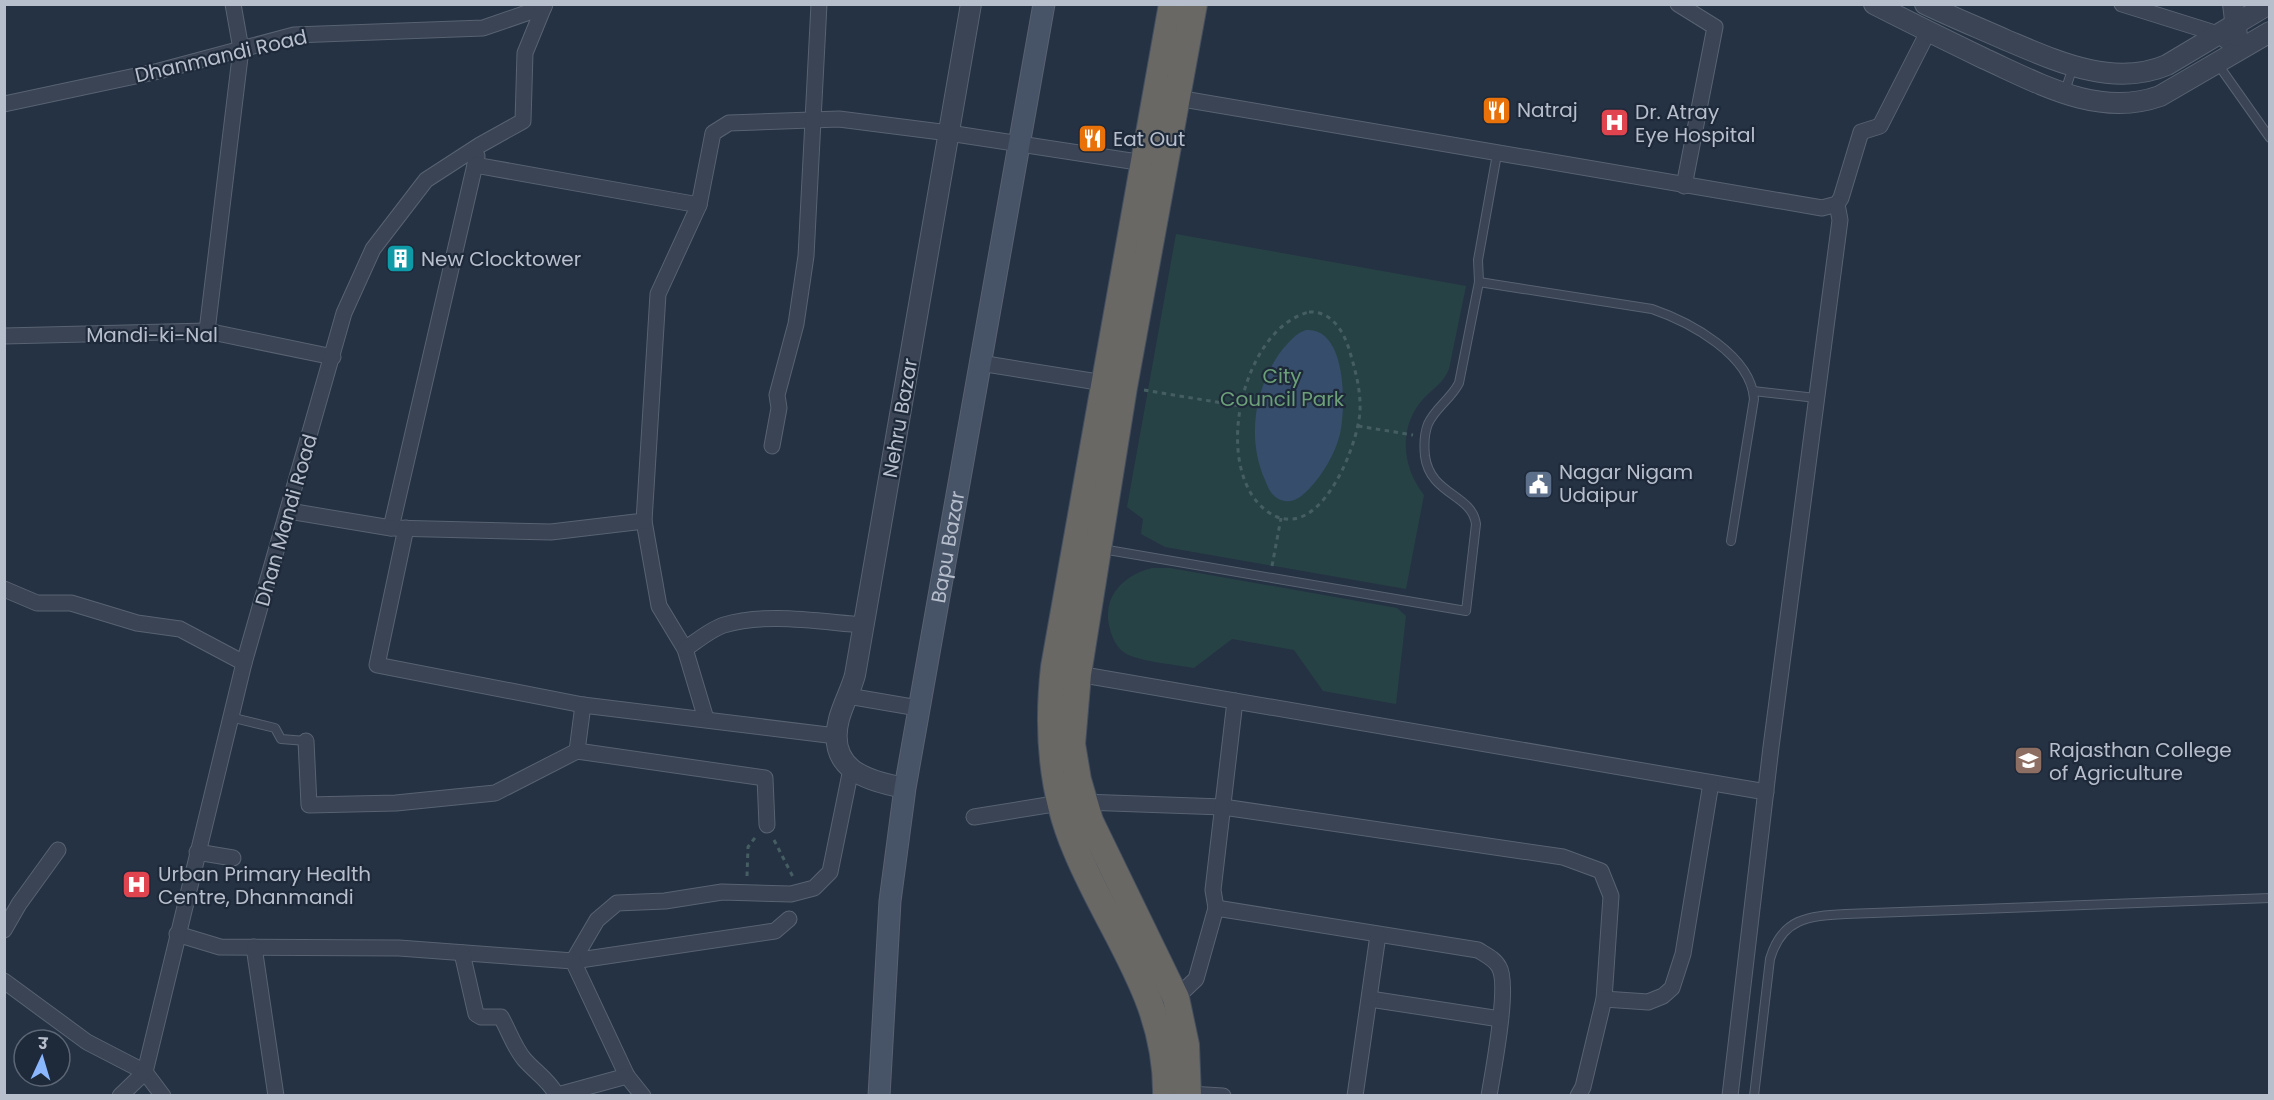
<svg xmlns="http://www.w3.org/2000/svg" width="2274" height="1100" font-family="Poppins,'Noto Sans Devanagari',sans-serif">
<rect width="100%" height="100%" fill="#253244"/>
<g fill="#274245">
<path d="M1176 234 1466 286 1449 369C1444 382 1434 388 1425 397 1398 425 1401 466 1424 495L1406 589 1165 547 1141 534 1143 519 1127 507Z"/>
<path d="M1152 568H1170L1397 608 1406 616 1396 704 1323 691 1294 650 1232 639 1194 668C1178 665 1136 661 1125 653 1117 648 1112 638 1110 629 1101 598 1123 575 1152 568Z"/>
</g>
<path fill="#374d6c" d="M1306 330C1347 327 1346 407 1340 434 1335 454 1323 474 1309 489 1301 497 1293 504 1281 500 1272 497 1268 488 1265 480 1246 438 1255 386 1282 350 1289 342 1296 333 1306 330Z"/>
<g fill="none" stroke-linecap="round" stroke-linejoin="round">
<defs>
<g id="service">
<polyline points="2217,63 2270,138"/>
<polyline points="2064,94 2073,67"/>
<path d="M1479 282 1652 309C1690 322 1751 355 1754 399L1731 541"/>
<polyline points="1753,391 1816,398"/>
<path d="M1102 549 1466 611 1476 524C1472 494 1430 495 1425 456 1424 446 1424 434 1428 424 1435 408 1451 399 1459 383L1479 282 1478 260 1497 154"/>
<polyline points="230,717 275,728 281,739 306,741"/>
<path d="M1754 1096 1770 959C1782 918 1808 916 1846 914L2270 898"/>
</g>
<g id="minor">
<polyline points="1678,4 1715,27 1684,186"/>
<polyline points="2122,4 2218,34 2238,51"/>
<polyline points="1177,98 1822,208 1837,204 1841,198 1861,132 1880,126 1928,32"/>
<polyline points="4,104 159,71 294,35 483,28 544,7"/>
<polyline points="699,205 713,133 729,123 839,119 949,133 1144,163"/>
<polyline points="207,331 241,49 233,4"/>
<polyline points="4,336 207,331 333,357"/>
<polyline points="980,363 1104,383"/>
<polyline points="772,446 779,408 777,395 796,324 806,256 819,4"/>
<polyline points="289,511 391,528 477,156"/>
<polyline points="644,521 659,606 685,649 706,719"/>
<polyline points="391,528 551,532 644,521 658,294 699,205 475,165"/>
<polyline points="406,528 377,665 583,705 836,736"/>
<polyline points="4,589 37,603 71,603 137,623 180,629 244,663"/>
<path d="M685 649C697 641 711 629 724 625 766 612 821 622 864 625"/>
<polyline points="1078,674 1766,792"/>
<polyline points="848,696 918,708"/>
<polyline points="306,741 309,805 396,803 495,793 577,751 765,778 767,825"/>
<polyline points="577,751 583,705"/>
<polyline points="1083,802 1223,807 1563,857 1601,871 1611,896 1604,999 1583,1087 1578,1096"/>
<polyline points="974,817 1060,803"/>
<polyline points="197,852 233,858"/>
<path d="M1216 908 1478 950C1486 955 1495 959 1499 967 1510 985 1493 1071 1489 1096"/>
<polyline points="789,919 775,931 573,961 597,920 617,903 665,901 722,892 791,894 814,888 830,872 851,769"/>
<polyline points="4,930 19,904 58,850"/>
<polyline points="177,934 220,947 399,948 573,961 627,1076 643,1096"/>
<polyline points="254,947 276,1096"/>
<path d="M462 953 476 1014 481 1017H501C509 1031 514 1047 524 1059 535 1072 548 1079 556 1094"/>
<polyline points="4,981 87,1042 145,1072 163,1096"/>
<polyline points="1176,998 1196,979 1216,908 1213,890 1235,701"/>
<polyline points="1370,999 1500,1019"/>
<polyline points="1604,999 1648,1002 1663,996 1672,988 1683,954 1711,783"/>
<polyline points="1189,1094 1223,1096"/>
<polyline points="120,1096 145,1072 244,663 344,313 373,249 426,180 480,145 523,121 525,53 545,4"/>
<polyline points="554,1096 627,1076"/>
<polyline points="1355,1096 1378,935"/>
<polyline points="1730,1096 1771,747 1840,220 1837,204"/>
</g>
<g id="tertiary">
<path d="M1874 4C1911 23 1948 41 1985 59 2040 84 2099 118 2160 96L2270 32"/>
<path d="M1925 4C1952 17 1979 28 2006 40 2056 61 2113 88 2167 65L2269 4"/>
<polyline points="2233,4 2237,36"/>
<path d="M905 788C866 781 826 769 839 719 843 704 851 690 855 675L971 4"/>
</g>
<g id="secondary">
<path id="s1" d="M879 1096 890 901 905 788 1044 4"/>
</g>
<g id="trunk">
<path d="M1166 1096C1168 999 1111 935 1076 850 1051 792 1047 729 1054 667L1172 4"/>
<polyline points="1188,1096 1186,1045 1176,998 1090,821 1078,780 1072,744 1078,674 1124,387 1194,4"/>
</g>
</defs>
<use href="#service" stroke="#586271" stroke-width="10"/>
<use href="#minor" stroke="#586271" stroke-width="17"/>
<use href="#tertiary" stroke="#586271" stroke-width="22"/>
<use href="#secondary" stroke="#586271" stroke-width="23"/>
<use href="#trunk" stroke="#444f5e" stroke-width="28"/>
<g stroke="#455e61" stroke-width="3" stroke-dasharray="4.5 4.5" stroke-linecap="butt">
<path d="M1309 312C1331 311 1343 330 1349 349 1355 369 1361 390 1360 411 1358 447 1318 547 1268 512 1210 471 1241 329 1309 312Z"/>
<polyline points="1144,390 1240,406"/>
<polyline points="1358,426 1413,435"/>
<polyline points="1272,566 1281,518"/>
<polyline points="774,840 793,877"/>
<polyline points="747,876 748,847 757,835"/>
</g>
<use href="#service" stroke="#3a4454" stroke-width="8"/>
<use href="#minor" stroke="#3a4454" stroke-width="15"/>
<use href="#tertiary" stroke="#3a4454" stroke-width="20"/>
<use href="#secondary" stroke="#475367" stroke-width="21"/>
<use href="#trunk" stroke="#696865" stroke-width="26"/>
</g>
<defs>
<symbol id="restaurant-square" viewBox="-11 -11 22 22"><rect x="-9" y="-9" width="18" height="18" rx="4" fill="#e8710a" stroke="#1e2939"/><path d="M-5-6h1v4h1v-4h1v4h1v-4h1v5L-1.5 .5V6h-2V.5L-5-1ZM5-6V6H3V1.5H1.5Q1.5-4 5-6Z" fill="#fff"/></symbol>
<symbol id="hospital-square" viewBox="-11 -11 22 22"><rect x="-9" y="-9" width="18" height="18" rx="4" fill="#e0444e" stroke="#1e2939"/><path d="M-5-5h3v3.5h4V-5h3V5h-3V1.5h-4V5h-3Z" fill="#fff"/></symbol>
<symbol id="building-square" viewBox="-11 -11 22 22"><rect x="-9" y="-9" width="18" height="18" rx="4" fill="#0f9aa8" stroke="#1e2939"/><path d="M-4-6H4V6H1V3H-1V6H-4ZM-2.5-4.3h1.7v1.8h-1.7ZM.8-4.3h1.7v1.8H.8ZM-2.5-1h1.7V.8h-1.7ZM.8-1h1.7V.8H.8Z" fill="#fff"/></symbol>
<symbol id="civic-square" viewBox="-11 -11 22 22"><rect x="-9" y="-9" width="18" height="18" rx="4" fill="#5c6f8a" stroke="#1e2939"/><path d="M-.6-6.5H3V-4.5H.6V-3L4-1V1h2V6H-6V1h2V-1L-.6-3ZM-1.2 2.5V6h2.4V2.5Z" fill="#fff"/></symbol>
<symbol id="university-square" viewBox="-11 -11 22 22"><rect x="-9" y="-9" width="18" height="18" rx="4" fill="#8d6e63" stroke="#1e2939"/><path d="M0-5L7-2L0 1L-7-2ZM-4 1L0 2.5L4 1V4Q0 6-4 4Z" fill="#fff"/></symbol>
</defs>
<g fill-rule="evenodd">
<use href="#restaurant-square" x="1480" y="94" width="33" height="33"/>
<use href="#hospital-square" x="1598" y="106" width="33" height="33"/>
<use href="#restaurant-square" x="1076" y="122" width="33" height="33"/>
<use href="#building-square" x="384" y="242" width="33" height="33"/>
<use href="#civic-square" x="1522" y="468" width="33" height="33"/>
<use href="#university-square" x="2012" y="744" width="33" height="33"/>
<use href="#hospital-square" x="120" y="868" width="33" height="33"/>
</g>
<g text-anchor="middle" dominant-baseline="central" stroke-width="4.5" stroke-linejoin="round" paint-order="stroke">
<g font-size="20" fill="#b7bfcd" stroke="#1e2939">
<text transform="translate(221 56) rotate(-13)">Dhanmandi Road</text>
<text x="152" y="335">Mandi-ki-Nal</text>
<text transform="translate(900 418) rotate(-80)">Nehru Bazar</text>
<text transform="translate(286 520) rotate(-74)">Dhan Mandi Road</text>
<text stroke="none"><textPath href="#s1" startOffset="554">Bapu Bazar</textPath></text>
</g>
<g font-size="20" fill="#b7bfcd" stroke="#1e2939" text-anchor="start">
<text x="1517" y="110">Natraj</text>
<text x="1635" y="112">Dr. Atray<tspan x="1635" dy="23">Eye Hospital</tspan></text>
<text x="1113" y="139">Eat Out</text>
<text x="421" y="259">New Clocktower</text>
<text x="1559" y="472">Nagar Nigam<tspan x="1559" dy="23">Udaipur</tspan></text>
<text x="2049" y="750">Rajasthan College<tspan x="2049" dy="23">of Agriculture</tspan></text>
<text x="158" y="874">Urban Primary Health<tspan x="158" dy="23">Centre, Dhanmandi</tspan></text>
</g>
<g font-size="20" fill="#6ca079" stroke="#1e2939">
<text x="1282" y="376">City<tspan x="1282" dy="23">Council Park</tspan></text>
</g>
</g>
<rect width="2274" height="1100" fill="none" stroke="#b7bfcd" stroke-width="12"/>
<g transform="translate(42 1058) rotate(4)"><circle r="28" fill="#1e2939" stroke="#5b6574" stroke-width="1.5"/>
<path d="M0-4.5L10 22L0 15L-10 22Z" fill="#8ab7ff"/>
<text y="-9" font-size="16" font-weight="bold" text-anchor="middle" fill="#b7bfcd">उ</text>
</g>
</svg>
